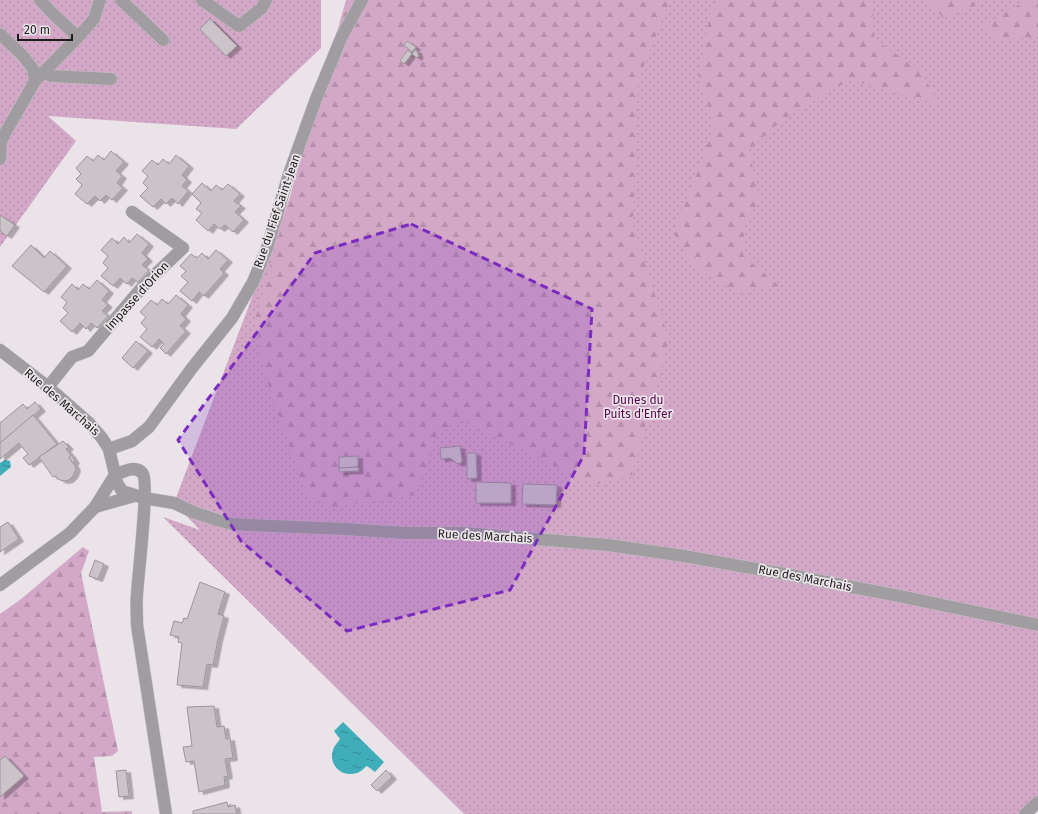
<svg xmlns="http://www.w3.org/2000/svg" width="1038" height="814" font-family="'Fira Sans',sans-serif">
<defs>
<pattern id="grass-dots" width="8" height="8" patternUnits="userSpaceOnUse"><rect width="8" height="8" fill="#d3a8c7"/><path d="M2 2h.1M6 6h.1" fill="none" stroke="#b590aa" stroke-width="1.8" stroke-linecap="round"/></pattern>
<pattern id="forest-firs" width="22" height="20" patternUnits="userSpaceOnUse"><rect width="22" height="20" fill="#d3a8c7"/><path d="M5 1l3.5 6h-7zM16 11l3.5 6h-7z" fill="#b590aa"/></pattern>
<pattern id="water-ripples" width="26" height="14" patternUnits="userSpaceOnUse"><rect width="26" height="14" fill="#3fadba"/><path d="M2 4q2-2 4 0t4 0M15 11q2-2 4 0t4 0" fill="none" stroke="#348c97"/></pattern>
<filter id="shadow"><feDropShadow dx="4.5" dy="2.5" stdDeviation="0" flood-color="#0004"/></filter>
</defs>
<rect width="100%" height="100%" fill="#eae3e8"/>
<g fill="url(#grass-dots)">
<polygon points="0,0 321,0 321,48 236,129 48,116 76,141 0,247"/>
<polygon points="365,0 1038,0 1038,802 1025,814 464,814 163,517 200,530 174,503"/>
</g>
<g fill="url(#forest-firs)">
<polygon points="346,0 670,0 638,81 633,224 669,340 632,475 594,485 459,419 435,438 416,495 330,507 305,494 261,362 256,316"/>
<polygon points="720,0 872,0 874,39 921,71 939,104 850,80 782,120 749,150 760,200 745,221 743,255 779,286 738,292 693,267 673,232 702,161 714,123 698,79 710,13"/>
<polygon points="928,0 980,0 977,5 943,18"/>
<polygon points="1027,0 1038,0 1038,37 993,39 983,26"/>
<polygon points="83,547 89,551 81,573 118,751 112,756 94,757 102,812 132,811 132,814 0,814 0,614 21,599"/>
</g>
<g fill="url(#water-ripples)">
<polygon points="5,460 10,461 11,467 0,476 0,463"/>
<path d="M343 722 384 762 375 772 367 766C364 768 361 772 357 773 342 778 328 765 333 750 334 746 338 742 340 739L334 731Z"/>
</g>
<g fill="#cac3c8" stroke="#9c969a" filter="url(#shadow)">
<polygon points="210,19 237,46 226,56 200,29"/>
<polygon points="407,41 416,47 412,52 404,45"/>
<polygon points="408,50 412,54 404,64 400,60"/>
<polygon points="415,50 418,52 417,53 419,55 417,58 412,54"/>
<polygon points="111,151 124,162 116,171 122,176 117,183 123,188 112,200 106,195 100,201 95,196 87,204 75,194 82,185 76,179 81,174 76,168 87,156 93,161 98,155 104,160"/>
<polygon points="176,155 189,166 182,175 187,180 182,186 188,191 178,204 172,198 166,204 161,199 153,207 140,196 148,188 143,183 148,176 142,171 152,160 158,165 163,159 169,164"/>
<polygon points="202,183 211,191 216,185 222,190 228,184 240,194 234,201 241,206 235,212 244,220 233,232 225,225 220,229 214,224 208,231 196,220 202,213 196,209 201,203 192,194"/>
<polygon points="0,215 15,225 7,236 0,231"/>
<polygon points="137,234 149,244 142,253 148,259 142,265 149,270 138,282 132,278 127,284 120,278 113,286 101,276 108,268 103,263 108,256 101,250 112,238 118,244 124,237 129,243"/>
<polygon points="31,245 44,258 50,251 67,266 44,292 12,266"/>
<polygon points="216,250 228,260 220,269 224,273 204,296 199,292 192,301 180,291 188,282 181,276 186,271 180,266 191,254 197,258 202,253 208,259"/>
<polygon points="97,280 109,291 102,300 108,305 102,311 108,316 97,328 91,323 86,329 80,323 72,332 60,321 68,313 63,308 67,302 61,297 72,284 78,290 83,284 89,289"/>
<polygon points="176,295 188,305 181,314 186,319 180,326 186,331 166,354 160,348 164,344 159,339 152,347 140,337 147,329 141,323 146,317 140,312 151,300 157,305 162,299 168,304"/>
<polygon points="136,341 148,351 133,368 122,358"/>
<polygon points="35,402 41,409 0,443 0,423 23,404 27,409"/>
<polygon points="33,415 57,444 29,465 23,458 28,454 19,443 0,459 0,443"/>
<polygon points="63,441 69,447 66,449 71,455 69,457 75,466 76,469 73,476 69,480 64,481 60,480 55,476 53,477 39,457"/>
<polygon points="460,446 462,462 458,464 450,458 441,459 440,448"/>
<polygon points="467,453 476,453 477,478 467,479"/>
<polygon points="71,455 75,461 73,463 69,457"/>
<polygon points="358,456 358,467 339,468 339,457"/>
<polygon points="358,467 359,471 339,472 339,468"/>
<polygon points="476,482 511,483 511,503 476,503"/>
<polygon points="523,484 557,485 556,505 522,504"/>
<polygon points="8,522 19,539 0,552 0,527"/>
<polygon points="95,560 104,564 98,579 89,576"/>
<polygon points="200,582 225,592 218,614 224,616 218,639 213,665 207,664 203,687 177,685 182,643 178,642 179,637 170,635 174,621 182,623 184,618 187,619"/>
<polygon points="214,706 217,727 224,726 226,739 230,738 233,758 225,759 228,776 224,777 225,785 199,792 194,761 186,762 183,747 192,746 187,707"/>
<polygon points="5,756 24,776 0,797 0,760"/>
<polygon points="126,770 129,796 119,797 116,771"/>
<polygon points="386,770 392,777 377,791 371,785"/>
<polygon points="227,802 228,807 235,805 237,814 193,814 193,811"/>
</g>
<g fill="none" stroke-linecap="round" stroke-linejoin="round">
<defs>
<g id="minor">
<polyline points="40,0 52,13 78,37"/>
<polyline points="121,0 163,40"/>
<polyline points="202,0 239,26 262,8 266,0"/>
<polyline points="0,34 24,57 33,69 35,81"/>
<polyline points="44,72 51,76 111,79"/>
<polyline points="0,159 1,143 4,135 35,81 78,37 94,19 100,0"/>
<polyline points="0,350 48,387 89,423 102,438 109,449 117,483 122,491 144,498 174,503 193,512 217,520 232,524 249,525 345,529 405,533 464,533 608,545 684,556 790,575 899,596 1038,625"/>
<polyline points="48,387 72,357 88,351 145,284 183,248 132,212"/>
<polyline points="109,449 132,441 149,427 192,368 232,318 253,282 267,248 289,174 316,99 342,36 362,0"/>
<path d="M115 475C123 472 136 464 143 474 149 484 138 577 137 594 136 604 137 615 137 625L166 814"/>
<polyline points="95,507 134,496"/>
<polyline points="0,585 70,533 95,507 115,475"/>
<polyline points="1025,814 1038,802"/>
</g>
</defs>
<use href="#minor" stroke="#c5bfc4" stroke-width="13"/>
<use href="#minor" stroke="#9f9d9f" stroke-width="12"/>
</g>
<path fill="#7b2cbf" fill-opacity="0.2" stroke="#7b2cbf" stroke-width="3" stroke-dasharray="8 5" stroke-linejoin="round" d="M411 224 592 309 584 455 510 590 347 631 241 541 178 440 315 253Z"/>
<g text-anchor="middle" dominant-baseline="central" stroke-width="3.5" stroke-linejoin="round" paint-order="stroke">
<g font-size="12" fill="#1f1c1e" stroke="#eae3e8">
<text transform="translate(277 211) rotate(-71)">Rue du Fief Saint-Jean</text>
<text transform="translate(137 296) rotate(-48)">Impasse d'Orion</text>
<text transform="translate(62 402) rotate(41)">Rue des Marchais</text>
<text transform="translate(485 536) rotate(3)">Rue des Marchais</text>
<text transform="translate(805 578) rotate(11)">Rue des Marchais</text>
</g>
<g font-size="12" fill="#550749" stroke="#eae3e8">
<text x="638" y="400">Dunes du<tspan x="638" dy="14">Puits d'Enfer</tspan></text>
</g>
</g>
<path d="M18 34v6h54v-6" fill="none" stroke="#1f1c1e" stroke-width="2"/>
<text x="24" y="34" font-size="12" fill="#1f1c1e" stroke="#eae3e8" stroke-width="3" paint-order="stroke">20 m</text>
</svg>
